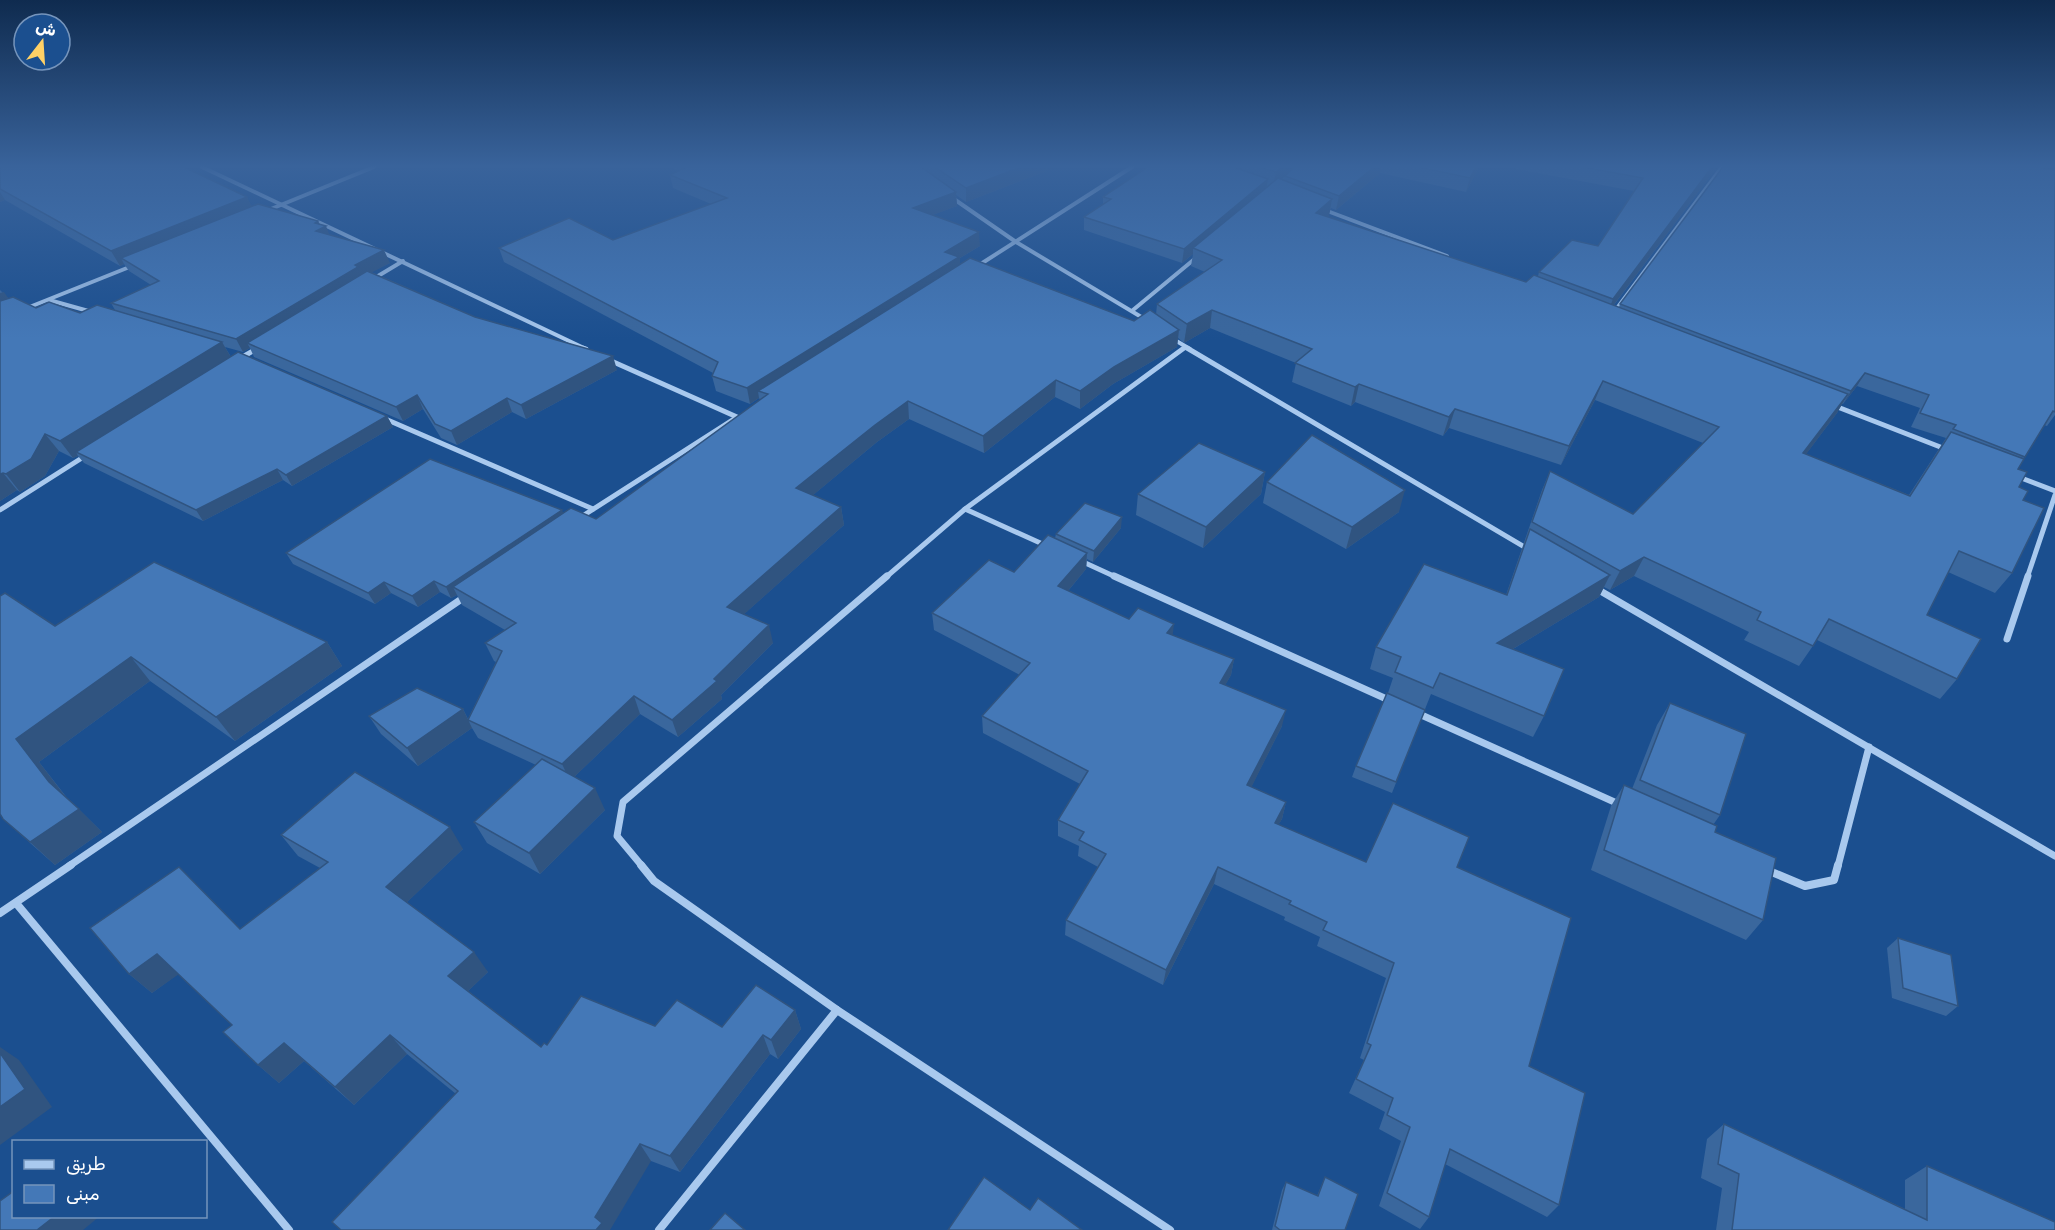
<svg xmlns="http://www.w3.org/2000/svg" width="2055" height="1230" font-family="Rubik,Vazirmatn,sans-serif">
<rect width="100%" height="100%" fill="#1b4f8f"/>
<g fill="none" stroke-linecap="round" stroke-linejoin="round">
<g stroke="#a9c9ee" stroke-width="4">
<polyline points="202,167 586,349"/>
<polyline points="951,197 1016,242 1148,321"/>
<polyline points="1322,209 1447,256"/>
<polyline points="266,211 374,167"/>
<polyline points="976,267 1132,167"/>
<polyline points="373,279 403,261"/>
<polyline points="49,300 92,312"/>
<polyline points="27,308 132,266"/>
<polyline points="1133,310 1197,257"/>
<polyline points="1615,311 1722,167"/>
<polyline points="1173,339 1190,349"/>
</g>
<g stroke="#a9c9ee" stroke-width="5">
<polyline points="583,348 586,349"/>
<polyline points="1187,348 1528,549"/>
<polyline points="239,359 258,348"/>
<polyline points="609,360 737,417"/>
<polyline points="1835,406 1948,450"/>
<polyline points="383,418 593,509"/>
<polyline points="2016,476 2055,491"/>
<polyline points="965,509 1047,546"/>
<polyline points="0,510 85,456"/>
<polyline points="581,517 734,419"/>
<polyline points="1081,561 1118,578"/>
<polyline points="885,578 965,509 1184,348"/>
<polyline points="2027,578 2055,495"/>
</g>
<g stroke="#a9c9ee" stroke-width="7">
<polyline points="1114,576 1391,701"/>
<polyline points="1597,589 2055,856"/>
<polyline points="2007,639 2028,576"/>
<polyline points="1417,713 1621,805"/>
<polyline points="69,866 466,596"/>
<polyline points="642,866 617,836 623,802 887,576"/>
<polyline points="1838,866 1869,747"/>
</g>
<g stroke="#a9c9ee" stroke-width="8">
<polyline points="641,865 654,881 837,1010 1170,1230"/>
<polyline points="1767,870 1805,886 1834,880 1838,865"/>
<polyline points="16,903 289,1230"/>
<polyline points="0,913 71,865"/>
<polyline points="659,1230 837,1010"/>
</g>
</g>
<g fill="#3a679d" fill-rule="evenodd">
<polygon points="0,167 247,197 251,207 320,224 330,235 390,263 371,272 475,317 617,370 526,419 512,412 457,445 441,438 423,409 403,421 254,357 250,348 243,352 225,347 231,357 387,416 393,427 292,486 283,480 203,521 84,463 78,456 73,458 59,451 45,476 20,492 17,490 0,501 0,290 8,298 36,308 80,313 115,310 111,303 151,285 129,271 124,264 120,266 5,200 0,202"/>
<path d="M671 167H1057L966 202 956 195 957 206 932 215 980 246 960 258V264L1134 321 1156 315 1157 304 1205 272 1191 266 1193 254 1182 263 1084 230V217L1103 204V197L1148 167H1479L1466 192 1380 173 1336 210 1331 208 1328 217 1526 282 1538 276 1539 272 1598 246 1634 191 1506 167H1717L1614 305 1619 307 1620 304 2055 170V415L2047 426 2044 425 2023 459 2018 469 2019 487 2023 500 2012 573 1995 593 1948 572 1927 615 1957 679 1940 699 1817 640 1799 666 1744 640 1749 632 1634 576 1610 590 1604 587 1599 597 1513 649 1544 716 1533 737 1431 694 1392 793 1352 777 1356 766 1388 693 1393 678 1370 669 1376 647 1506 595 1542 490 1550 471 1633 514 1703 443 1595 400 1561 465 1449 428 1443 436 1355 402 1351 406 1292 382 1296 363 1210 328 1184 343 1178 338 1177 347 1113 384 1080 409 1055 397 984 453 909 419 877 442 813 495 841 507 844 525 744 614 773 643 721 695 722 699 678 737 640 714 574 777 605 810 540 874 487 843 474 822 536 765 478 738 472 728 418 766 381 734 369 716 463 709 468 719 496 662 494 661 485 643 505 630 462 605 457 595 451 598 440 592 418 607 391 593 375 604 293 564 286 553 564 513 596 519 760 400 759 398 750 404 716 391 712 376 713 373 504 262 499 248 613 240 711 204 673 188 670 175 679 171ZM1857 386 1920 408 1911 427 1946 438 1909 495 1806 454 1837 413 1842 404H1843Z"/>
<polygon points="1265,472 1261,494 1203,548 1136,515 1138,494"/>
<polygon points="1267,482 1399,512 1346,549 1263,503"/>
<polygon points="1121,528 1093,562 1087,559 1086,569 1068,591 1129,619 1234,659 1231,675 1225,685 1282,726 1251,787 1286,802 1282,819 1278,825 1366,862 1457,867 1529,1066 1559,1205 1547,1217 1445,1164 1429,1217 1420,1229 1379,1206 1401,1141 1379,1129 1385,1112 1349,1093 1364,1060 1360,1058 1386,978 1317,946 1320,937 1284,920 1285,917 1214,884 1163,985 1065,935 1066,920 1098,867 1078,856 1079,846 1058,836 1058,820 1080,784 983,733 982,716 1020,675 934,630 932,613 1014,572 1055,538 1056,534"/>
<polygon points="55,626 327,642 342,666 235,741 150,681 39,762 68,799 102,832 55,865 3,819"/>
<polygon points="1670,703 1720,815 1713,825 1715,832 1763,920 1746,940 1591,870 1611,806 1624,785 1632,789 1657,725"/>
<polygon points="281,835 463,849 407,902 488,972 468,991 541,1047 547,1045 655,1026 722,1027 795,1010 801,1029 778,1059 770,1054 680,1172 651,1161 456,1094 407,1054 354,1105 304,1061 279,1083 258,1065 232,1025 178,974 152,993 129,974 240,929 320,868 298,856"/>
<polygon points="1898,938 1958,1006 1946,1016 1892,998 1887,948"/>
<polygon points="1724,1124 1905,1209 1905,1180 1927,1166 2055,1230 1716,1230 1722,1188 1701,1178 1707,1139"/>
<polygon points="1325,1177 1345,1230 1272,1230 1282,1190 1286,1182 1317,1196"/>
</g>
<g fill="#305480">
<polygon points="1021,167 1057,167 966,202 966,188"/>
<polygon points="1282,167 1297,167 1285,176 1284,177 1273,186 1276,172"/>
<polygon points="1374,167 1381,167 1380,173 1336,210 1339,196"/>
<polygon points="1476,167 1479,167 1466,192 1470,178"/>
<polygon points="1712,167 1717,167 1607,314 1613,299"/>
<polygon points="1268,179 1266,192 1193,248 1193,254 1182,263 1184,249"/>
<polygon points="0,192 5,200 0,202"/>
<polygon points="956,192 957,206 914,222 913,208"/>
<polygon points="247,197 254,211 121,258 124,264 120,266 111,251"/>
<polygon points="1332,199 1329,216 1312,230 1316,213"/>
<polygon points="318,221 322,228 326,226 331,239 316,231 315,223"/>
<polygon points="979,232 980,246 960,258 960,271 758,391 759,398 750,404 747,388 945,252"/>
<polygon points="384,250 390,263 363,277 247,343 250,348 243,352 236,339 355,265"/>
<polygon points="4,292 15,308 0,315 0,293"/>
<polygon points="1212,310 1210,328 1184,343 1187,324"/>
<polygon points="1179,330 1177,347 1113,384 1080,409 1080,391 1114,367"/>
<polygon points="222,342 232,359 76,452 78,456 73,458 60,441"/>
<polygon points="613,356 617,370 526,419 521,405"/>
<polygon points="1865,373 1857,386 1843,404 1851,391"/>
<polygon points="1056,380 1055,397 984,453 983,436"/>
<polygon points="1603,381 1595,400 1561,465 1569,446"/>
<polygon points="1359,384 1355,402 1351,406 1355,387"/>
<polygon points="1848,394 1837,413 1792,473 1803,453"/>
<polygon points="417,395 423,409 403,421 396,407"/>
<polygon points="507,398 512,412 457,445 451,431"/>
<polygon points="908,401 909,419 877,442 800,506 796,488 875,425"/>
<polygon points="1455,409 1449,428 1443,436 1449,417"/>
<polygon points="387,416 393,427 292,486 286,475"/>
<polygon points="45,434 59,451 45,476 20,492 6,474"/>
<polygon points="277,469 283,480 203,521 196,510"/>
<polygon points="1265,472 1261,494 1203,548 1206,527"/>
<polygon points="3,473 17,490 0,501 0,474"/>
<polygon points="1405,490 1399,512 1346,549 1352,527"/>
<polygon points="841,507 844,525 732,625 727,607"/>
<polygon points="562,510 567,521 453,587 457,595 451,598 446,587"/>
<polygon points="1122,517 1121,528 1093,562 1094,551"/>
<polygon points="1087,553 1086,569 1058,603 1058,586"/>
<polygon points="1644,557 1634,576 1610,590 1620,571"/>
<polygon points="1610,575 1599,597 1488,664 1497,643"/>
<polygon points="434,581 440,592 418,607 412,596"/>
<polygon points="384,582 391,593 375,604 368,593"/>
<polygon points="1174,624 1172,641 1167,633"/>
<polygon points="769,625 773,643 721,695 722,699 678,737 672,720"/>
<polygon points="327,642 342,666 235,741 216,717"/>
<polygon points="131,657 150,681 39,762 72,805 49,782 16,739"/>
<polygon points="1234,659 1231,675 1217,700 1220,683"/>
<polygon points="634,696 640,714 570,781 562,764"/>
<polygon points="463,709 472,728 418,766 407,748"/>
<polygon points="1286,710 1282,726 1244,802 1247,785"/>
<polygon points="595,788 605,810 540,874 529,853"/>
<polygon points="1286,802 1282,819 1270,839 1275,823"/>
<polygon points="79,809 102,832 55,865 30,842"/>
<polygon points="450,827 463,849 402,907 386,887"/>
<polygon points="1218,867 1214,884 1163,985 1166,970"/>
<polygon points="474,952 488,972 463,996 448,976"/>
<polygon points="157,954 179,974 152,993 129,974"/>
<polygon points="795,1010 801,1029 778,1059 771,1040"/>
<polygon points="390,1035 407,1054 354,1105 335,1087"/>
<polygon points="763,1035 770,1054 680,1172 670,1156"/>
<polygon points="284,1043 304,1061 279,1083 258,1065"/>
<polygon points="0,1047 19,1060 52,1107 0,1145"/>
<polygon points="640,1144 651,1161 610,1230 596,1230 595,1217"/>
<polygon points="55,1216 100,1216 83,1230 37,1230"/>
</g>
<g fill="#4478b7" stroke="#305480" stroke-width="1.5">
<polygon points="0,167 184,167 247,197 111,251 0,189"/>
<polygon points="682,167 921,167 956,192 913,208 979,232 945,252 959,257 747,388 712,376 718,362 499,248 569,218 613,240 727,198 670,175 684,168"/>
<polygon points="935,167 1021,167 966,188"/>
<polygon points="1148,167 1234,167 1268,179 1184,249 1084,217 1111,199 1103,197"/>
<polygon points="1259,167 1282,167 1276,172"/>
<polygon points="1294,167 1374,167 1339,196 1285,176"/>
<polygon points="1418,167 1476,167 1470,178"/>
<polygon points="1582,167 1712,167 1613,299 1539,272 1572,240 1598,246 1643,178"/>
<polygon points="1723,167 2038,167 2055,170 2055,412 2053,411 2025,457 1953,429 1956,425 1920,413 1929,395 1865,373 1851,391 1620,304"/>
<polygon points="1278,178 1332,199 1316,213 1526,282 1534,275 1848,394 1803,453 1910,496 1951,432 2024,459 2018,469 2027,472 2019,487 2028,491 2023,500 2044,508 2012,573 1959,551 1927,615 1981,639 1957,679 1829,619 1813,646 1757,620 1761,612 1644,557 1620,571 1532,522 1550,471 1633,514 1719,427 1603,381 1569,446 1455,409 1449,417 1359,384 1355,387 1295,363 1312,349 1212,310 1187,324 1157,304 1222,260 1193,248"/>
<polygon points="258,204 318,221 315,223 326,226 316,231 384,250 355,265 358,267 236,339 111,303 159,281 121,258"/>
<polygon points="970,258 1134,321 1150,310 1179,330 1114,367 1080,391 1056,380 983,436 908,401 875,425 796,488 841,507 727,607 769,625 714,679 717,681 672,720 634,696 562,764 468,720 502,651 485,643 516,623 453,587 571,508 596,519 768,394 758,391"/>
<polygon points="367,271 475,317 613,356 521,405 507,398 451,431 435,424 417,395 396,407 247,343"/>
<polygon points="13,297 36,308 49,302 80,313 97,305 222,342 60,441 45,434 31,459 6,474 3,473 0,474 0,301"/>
<polygon points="238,352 387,416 286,475 277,469 196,510 76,452"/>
<polygon points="1312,435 1405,490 1352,527 1267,482"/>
<polygon points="1199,443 1265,472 1206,527 1138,494"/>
<polygon points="430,459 562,510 446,587 434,581 412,596 384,582 368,593 286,553"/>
<polygon points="1085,503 1122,517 1094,551 1056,534"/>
<polygon points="1530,529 1610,575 1497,643 1564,669 1544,716 1440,673 1433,688 1395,672 1401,657 1376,647 1424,564 1507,595"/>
<polygon points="1048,535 1087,553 1058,586 1129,619 1138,608 1174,624 1167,633 1234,659 1220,683 1286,710 1247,785 1286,802 1275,823 1366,862 1393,803 1469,837 1457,867 1571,918 1529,1066 1585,1093 1559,1205 1450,1149 1429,1217 1387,1193 1410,1127 1387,1115 1393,1098 1356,1079 1371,1045 1367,1043 1394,963 1323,930 1327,922 1289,904 1291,901 1218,867 1166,970 1066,920 1106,854 1079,840 1084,832 1058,820 1088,771 982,716 1030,663 932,613 989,560 1014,572"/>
<polygon points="154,562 327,642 216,717 131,657 16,739 49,782 79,809 30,842 3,819 0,814 0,596 5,593 55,626"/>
<polygon points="417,688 463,709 407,748 369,716"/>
<polygon points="1387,693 1425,710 1396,782 1356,766"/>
<polygon points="1670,703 1746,734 1720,815 1640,780"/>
<polygon points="542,759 595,788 529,853 474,822"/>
<polygon points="355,772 450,827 386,887 474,952 448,976 541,1047 544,1043 547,1045 581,996 655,1026 677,1000 722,1027 756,985 795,1010 771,1040 763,1035 670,1156 640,1144 595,1217 602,1223 596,1230 341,1230 332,1222 458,1091 390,1035 335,1087 284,1043 258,1065 223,1032 232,1025 157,954 129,974 90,928 179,867 240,929 328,862 281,835"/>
<polygon points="1624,785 1717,826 1715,832 1776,858 1763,920 1604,850"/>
<polygon points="1898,938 1951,955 1958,1006 1903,988"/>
<polygon points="0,1053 25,1089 0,1107"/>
<polygon points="1724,1124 1927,1220 1927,1166 2055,1222 2055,1230 1732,1230 1739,1174 1718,1164"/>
<polygon points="984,1177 1030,1210 1038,1198 1082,1230 948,1230"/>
<polygon points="1325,1177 1358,1194 1345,1230 1280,1230 1275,1226 1286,1182 1318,1196"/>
<polygon points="14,1191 14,1216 55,1216 37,1230 0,1230 0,1201"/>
<polygon points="725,1213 745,1230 710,1230"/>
</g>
<linearGradient id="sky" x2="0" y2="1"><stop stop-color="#0f2b4f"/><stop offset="0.49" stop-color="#39639b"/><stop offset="1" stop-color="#39639b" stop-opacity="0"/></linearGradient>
<rect width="2055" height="339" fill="url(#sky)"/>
<rect x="12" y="1140" width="195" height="78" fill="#1b4f8f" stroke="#7695bc" stroke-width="1.5"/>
<rect x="24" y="1160" width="30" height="9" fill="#a9c9ee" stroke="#7695bc" stroke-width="1.5"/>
<text x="66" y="1170" font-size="18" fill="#ffffff">طريق</text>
<rect x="24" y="1185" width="30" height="18" fill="#4478b7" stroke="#7695bc" stroke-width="1.5"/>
<text x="66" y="1200" font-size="18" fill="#ffffff">مبنى</text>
<g transform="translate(42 42) rotate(17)"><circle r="28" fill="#1b4f8f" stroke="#7695bc" stroke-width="1.5"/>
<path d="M0-4.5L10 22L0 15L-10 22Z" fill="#ffd166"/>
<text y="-9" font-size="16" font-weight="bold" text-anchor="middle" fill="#ffffff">ش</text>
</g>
</svg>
